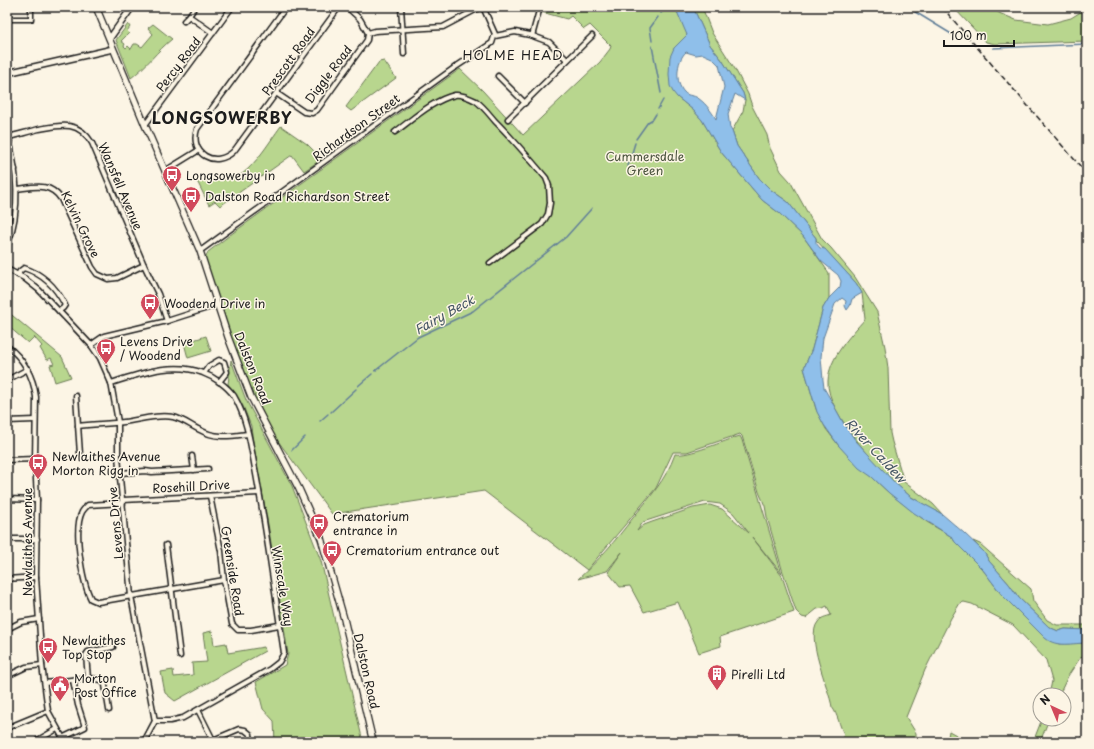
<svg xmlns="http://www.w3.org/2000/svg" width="1094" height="749" font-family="'Playpen Sans',sans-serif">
<rect width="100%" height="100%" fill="#fcf5e5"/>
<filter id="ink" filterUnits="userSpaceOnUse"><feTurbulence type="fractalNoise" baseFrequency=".025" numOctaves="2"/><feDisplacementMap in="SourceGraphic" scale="8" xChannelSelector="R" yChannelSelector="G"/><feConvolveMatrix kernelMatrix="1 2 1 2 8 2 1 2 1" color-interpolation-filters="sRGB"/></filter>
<g filter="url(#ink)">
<g fill="#b8d68e" stroke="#6a7955" fill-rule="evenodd">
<path d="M523 7H632L641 9V7H675L687 32V35L674 48 677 97 693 110 702 120 721 152 762 200 779 213 803 236 829 273V298L823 308 812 349 804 368 816 409 826 429 839 446 889 493 927 522 952 537 955 542 983 570 1002 595 1045 638 1059 644 1087 643V656L1080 658 1068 676 1059 695H1049L1052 681 1046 660 1013 625 972 604 964 602 960 603 951 618 925 670 906 717 916 733V742H841L844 734C839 725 838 715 832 707 829 688 805 637 818 622 821 617 826 617 831 615L827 606 823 608 817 609 806 618 802 617 796 611 782 569 767 517 765 506 759 492 742 436 740 434 687 452H673L656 488 587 570 484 491 332 514 264 422 228 337 205 258 208 252 230 235 460 69 483 91 523 135 600 62 610 49 611 46 590 25 584 29 571 16 567 19Z"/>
<path d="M693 7H702L712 33 735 69 748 94 752 106 767 135 770 148 781 171 790 181 822 239 831 248 855 277 877 312 885 347 888 368 890 433 892 442 904 482 933 504 942 514C931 508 920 503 910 496 886 477 825 413 828 381 829 358 850 336 865 319L862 293 856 283 816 240V238L788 202 771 190 759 178 737 146 732 131 743 111 745 100 743 93 722 60 710 45Z"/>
<polygon points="953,7 991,7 999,13 1016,20 1048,24 1071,18 1087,8 1087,41 995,44 986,42"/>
<path d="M128 24 130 27 127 31 129 33 121 41 125 44 124 46 126 48 128 46 131 49 134 44H137L142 47 153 34 148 28 153 24 172 39C157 51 147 66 131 78L116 40Z"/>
<polygon points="384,61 396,78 351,111 346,107 379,62"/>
<path d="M281 126 307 144 322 159 304 171 292 155 220 206 215 201 209 205 197 181 233 179C252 172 269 142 281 126Z"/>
<polygon points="7,311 62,357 71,377 55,382 50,365 54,364 51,358 47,360 40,348 42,346 34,337 28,343 9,327 11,322 7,319"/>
<polygon points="206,336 211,351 188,358 184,343"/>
<polygon points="231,360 246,400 292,486 321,561 363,742 275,742 274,721 263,709 256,682 285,665 288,654 269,530 253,442 251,426 243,406 228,384"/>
<path d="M740 436 742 440 782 574 752 537 782 576 794 612 720 637 721 646 699 653 678 602 644 612 630 586 620 587 608 572 622 552 607 571 578 579C598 561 616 540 632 519 649 498 666 480 675 454 687 457 726 440 740 436ZM705 502 720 504 733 513 749 533 722 509 710 505 693 508 652 522 644 525 637 531 643 522Z"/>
<polygon points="973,541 980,544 1031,589 1033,601 1047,620 1057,625 1087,625 1087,630 1065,629 1058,631 1049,627 1019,598 1009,584 989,561 984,552"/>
<polygon points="212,631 214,645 226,643 228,653 264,647 265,651 175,701 165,693 161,672 173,670 174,677 193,675 192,663 207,662 203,633"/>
<polygon points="1042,719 1049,719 1040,742 1033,742"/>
<polygon points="949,731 969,742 947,742"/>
</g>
<path fill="#8fbfea" stroke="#617e98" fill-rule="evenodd" d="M675 7H693L710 45 722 60 743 93 745 100 735 94 728 114 730 128 732 131 737 146 759 178 771 190 788 202 816 238V243L820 248 825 249 856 283 862 293 852 299 850 306 847 310 845 306 846 301 842 298 835 304 823 338 821 357 823 380 824 388 832 402 844 424 856 441 895 483 911 497 942 514 964 533 984 552 989 561 1009 584 1019 598 1049 627 1058 631 1065 629 1087 630V643C1073 643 1057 648 1045 638L1002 595 983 570 955 542 952 537 914 513 889 493 872 477 859 468 839 446 824 425 817 412 804 368 812 349 823 308 829 298 840 287 841 281 838 275 821 261 803 236 779 213 762 200 721 152 702 120 693 110 677 97 673 92 670 86 669 74 670 57 674 48 687 35ZM686 52 696 55 703 54 712 58 719 65 724 87 716 119C712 112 704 101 696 97 692 95 687 96 684 92 675 83 676 61 686 52Z"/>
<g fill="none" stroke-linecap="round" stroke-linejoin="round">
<g stroke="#617e98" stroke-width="1.5">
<polyline points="907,7 953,35"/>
<polyline points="661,13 666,7"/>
<polyline points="652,41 650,28 658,17"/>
<polyline points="652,46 661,93"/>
<polyline points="993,48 1087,44"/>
<polyline points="658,109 663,100"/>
<polyline points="636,139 648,122 653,119 656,114"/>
<polyline points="628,166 635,143"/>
<polyline points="375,371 418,337 473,311 566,237 592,208"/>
<polyline points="358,386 372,374"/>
<polyline points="331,412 356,389"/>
<polyline points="320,421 328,414"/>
<polyline points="292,450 305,437"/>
</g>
<defs>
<g id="minor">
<path d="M286 7 197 129C189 154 215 169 234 151L339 7"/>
<polyline points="347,7 360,19 368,33"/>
<polyline points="401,7 404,54"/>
<polyline points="189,16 213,33"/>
<polyline points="7,19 31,19 31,7"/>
<polyline points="184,21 189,16 193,10"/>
<polyline points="368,33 375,31 443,27 481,7"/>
<polyline points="495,36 515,32 530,35 549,42 567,60"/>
<polyline points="532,36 540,7"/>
<polyline points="498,76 525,103"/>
<polyline points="276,93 304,112 312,113 317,110 367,40 368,33"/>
<polyline points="508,119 592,36"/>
<polyline points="145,125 232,7"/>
<path d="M7 130C17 171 22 207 7 247"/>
<path d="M395 132C413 119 433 100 455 95 462 94 470 98 476 101 483 106 489 114 495 121 513 139 530 159 546 178L549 186 550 203 548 214 542 224 490 263"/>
<path d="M9 137C19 134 29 132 39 129 61 125 78 120 92 143L144 265 158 294 167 321"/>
<polyline points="7,171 15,169"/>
<polyline points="165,171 199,150"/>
<path d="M17 189C34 187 50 182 61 199L92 267 97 274 108 279 117 278 144 265"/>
<polyline points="200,251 454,68 492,43 495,34 483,7"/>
<polyline points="7,269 24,278 39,290 91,345 100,358 111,383 118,422 118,456 131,596 155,721 146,738 142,742"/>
<path d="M18 275 20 271 24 268C43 274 56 287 65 305L63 308 59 311"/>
<polyline points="91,345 104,336 167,321 217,305"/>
<path d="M7 346C24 359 33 375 36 397L35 459 37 500 36 577 42 665 48 711 65 742"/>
<polyline points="204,373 209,366 219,360 224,362 227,372 219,382"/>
<polyline points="7,380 28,369"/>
<path d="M111 383C140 374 173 361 203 373 214 377 227 386 234 396 248 420 251 448 256 474 267 534 275 594 284 653L279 662 270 669 183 718 170 721H155"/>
<polyline points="76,396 80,454"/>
<polyline points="7,421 35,420"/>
<path d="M78 426C93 424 109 424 124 422 139 420 158 414 173 417 183 419 191 426 200 430 216 439 231 436 248 434"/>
<polyline points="192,456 194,470"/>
<polyline points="7,460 35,459"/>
<polyline points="120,473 145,471 152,472 208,469"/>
<polyline points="210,496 221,551 224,580 232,624 238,630 251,630 279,625"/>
<polyline points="7,499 37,500"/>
<polyline points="123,500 259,493"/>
<path d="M123 503 88 505C86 507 83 510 82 512 73 529 82 582 91 599L98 602 224 580"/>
<polyline points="7,539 37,539"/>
<polyline points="166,545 180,656"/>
<polyline points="7,579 36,577"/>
<polyline points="7,629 21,622 39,619"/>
<polyline points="7,676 26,667 42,665"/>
<polyline points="88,678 86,655 88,652 113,647"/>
<polyline points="45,683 88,678 102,680 105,685 109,710"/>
<polyline points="198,710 214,742"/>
<polyline points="7,728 48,711"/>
<polyline points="62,738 85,727 78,705 73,680"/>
<polyline points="7,740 8,742"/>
<polyline points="213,740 239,729 245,730 250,734 251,742"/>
<polyline points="39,742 38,740 57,729"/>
</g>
<g id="tertiary">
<polyline points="110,38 132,7"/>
<polyline points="7,73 113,49"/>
</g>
<polyline id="secondary" points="96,7 145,125 200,251 228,337 251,397 299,489 321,538 344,619 373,742"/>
</defs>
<use href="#minor" stroke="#1c1c1c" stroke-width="7"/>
<use href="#tertiary" stroke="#1c1c1c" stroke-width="8"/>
<use href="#secondary" stroke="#1c1c1c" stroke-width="8"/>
<use href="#minor" stroke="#fcf5e5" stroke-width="4"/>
<use href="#tertiary" stroke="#fcf5e5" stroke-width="5"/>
<use href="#secondary" stroke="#fcf5e5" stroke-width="5.5"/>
<polyline stroke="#1c1c1c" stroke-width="1.5" stroke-dasharray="6 3" stroke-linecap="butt" points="942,7 1087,174"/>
</g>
</g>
<defs>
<symbol id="bus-pin" viewBox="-11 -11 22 30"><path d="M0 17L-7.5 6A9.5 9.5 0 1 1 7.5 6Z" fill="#d1495b" stroke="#fcf5e5"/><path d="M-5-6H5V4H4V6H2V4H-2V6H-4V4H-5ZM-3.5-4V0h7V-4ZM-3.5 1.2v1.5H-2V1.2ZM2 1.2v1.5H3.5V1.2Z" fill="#fff"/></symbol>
<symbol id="building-pin" viewBox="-11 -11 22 30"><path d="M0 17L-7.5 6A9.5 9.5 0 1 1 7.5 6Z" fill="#d1495b" stroke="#fcf5e5"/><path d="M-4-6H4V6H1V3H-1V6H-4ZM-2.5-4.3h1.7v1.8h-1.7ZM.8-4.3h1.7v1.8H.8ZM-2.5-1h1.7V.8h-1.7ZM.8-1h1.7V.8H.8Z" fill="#fff"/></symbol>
<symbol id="civic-pin" viewBox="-11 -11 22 30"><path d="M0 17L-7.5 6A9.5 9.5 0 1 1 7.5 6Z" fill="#d1495b" stroke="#fcf5e5"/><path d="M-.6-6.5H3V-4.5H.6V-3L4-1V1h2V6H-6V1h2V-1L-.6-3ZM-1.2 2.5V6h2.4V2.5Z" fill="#fff"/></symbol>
</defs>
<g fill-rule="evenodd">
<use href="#bus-pin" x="161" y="164" width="22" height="30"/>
<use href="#bus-pin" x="180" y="185" width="22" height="30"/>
<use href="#bus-pin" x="139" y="292" width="22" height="30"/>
<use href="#bus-pin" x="95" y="337" width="22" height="30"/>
<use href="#bus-pin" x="27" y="452" width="22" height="30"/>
<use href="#bus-pin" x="308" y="512" width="22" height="30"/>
<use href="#bus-pin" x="321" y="539" width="22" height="30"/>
<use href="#bus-pin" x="37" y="636" width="22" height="30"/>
<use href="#building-pin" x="706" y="663" width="22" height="30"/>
<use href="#civic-pin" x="49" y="674" width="22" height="30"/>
</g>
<g text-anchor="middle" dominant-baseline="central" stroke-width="3" stroke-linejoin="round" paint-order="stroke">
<g font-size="12" fill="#1c1c1c" stroke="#fcf5e5">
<text transform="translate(288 61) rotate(-54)">Prescott Road</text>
<text transform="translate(178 64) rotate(-53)">Percy Road</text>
<text transform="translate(328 74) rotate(-53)">Diggle Road</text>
<text transform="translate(356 127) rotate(-36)">Richardson Street</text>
<text transform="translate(121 186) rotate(67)">Wansfell Avenue</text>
<text transform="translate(81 224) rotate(64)">Kelvin Grove</text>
<text transform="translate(253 368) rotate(68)">Dalston Road</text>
<text transform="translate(191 486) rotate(-3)">Rosehill Drive</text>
<text transform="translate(115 523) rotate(-95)">Levens Drive</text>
<text transform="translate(27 542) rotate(-90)">Newlaithes Avenue</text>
<text transform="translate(233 571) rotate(81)">Greenside Road</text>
<text transform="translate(283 586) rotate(81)">Winscale Way</text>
<text transform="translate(367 671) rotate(77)">Dalston Road</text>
</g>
<g font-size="12" fill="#4b543e" stroke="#fcf5e5">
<text x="645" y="156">Cummersdale<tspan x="645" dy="14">Green</tspan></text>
</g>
<g font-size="12" fill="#1c1c1c" stroke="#fcf5e5" text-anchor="start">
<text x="186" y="175">Longsowerby in</text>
<text x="205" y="196">Dalston Road Richardson Street</text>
<text x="164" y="303">Woodend Drive in</text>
<text x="120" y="341">Levens Drive<tspan x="120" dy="14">/ Woodend</tspan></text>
<text x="52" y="456">Newlaithes Avenue<tspan x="52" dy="14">Morton Rigg in</tspan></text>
<text x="333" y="516">Crematorium<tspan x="333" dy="14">entrance in</tspan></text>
<text x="346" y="550">Crematorium entrance out</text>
<text x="62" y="640">Newlaithes<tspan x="62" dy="14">Top Stop</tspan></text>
<text x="731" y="674">Pirelli Ltd</text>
<text x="74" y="678">Morton<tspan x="74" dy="14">Post Office</tspan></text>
</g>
<g font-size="13" letter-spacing="1" fill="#1c1c1c" stroke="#fcf5e5">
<text x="513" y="54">HOLME HEAD</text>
</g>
<g font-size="13" font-style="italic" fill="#445564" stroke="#fcf5e5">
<text transform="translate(444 314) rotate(-29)">Fairy Beck</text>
<text transform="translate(876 450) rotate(47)">River Caldew</text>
</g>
<g font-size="16" font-weight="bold" letter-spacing="1" fill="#1c1c1c" stroke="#fcf5e5">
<text x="222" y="117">LONGSOWERBY</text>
</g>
</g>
<rect width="1094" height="749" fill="none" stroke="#fcf5e5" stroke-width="24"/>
<rect x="12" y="12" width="1070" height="725" fill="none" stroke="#1c1c1c" stroke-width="1.5" filter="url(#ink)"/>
<g transform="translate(1052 707) rotate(316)"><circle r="19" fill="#fcf5e5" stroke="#a29e95"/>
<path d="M0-3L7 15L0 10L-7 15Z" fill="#d1495b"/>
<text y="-6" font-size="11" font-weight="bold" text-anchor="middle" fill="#1c1c1c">N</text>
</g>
<path d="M944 40v6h70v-6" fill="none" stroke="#1c1c1c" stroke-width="2"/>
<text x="950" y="40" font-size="12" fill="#1c1c1c" stroke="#fcf5e5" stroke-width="3" paint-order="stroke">100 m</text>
</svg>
